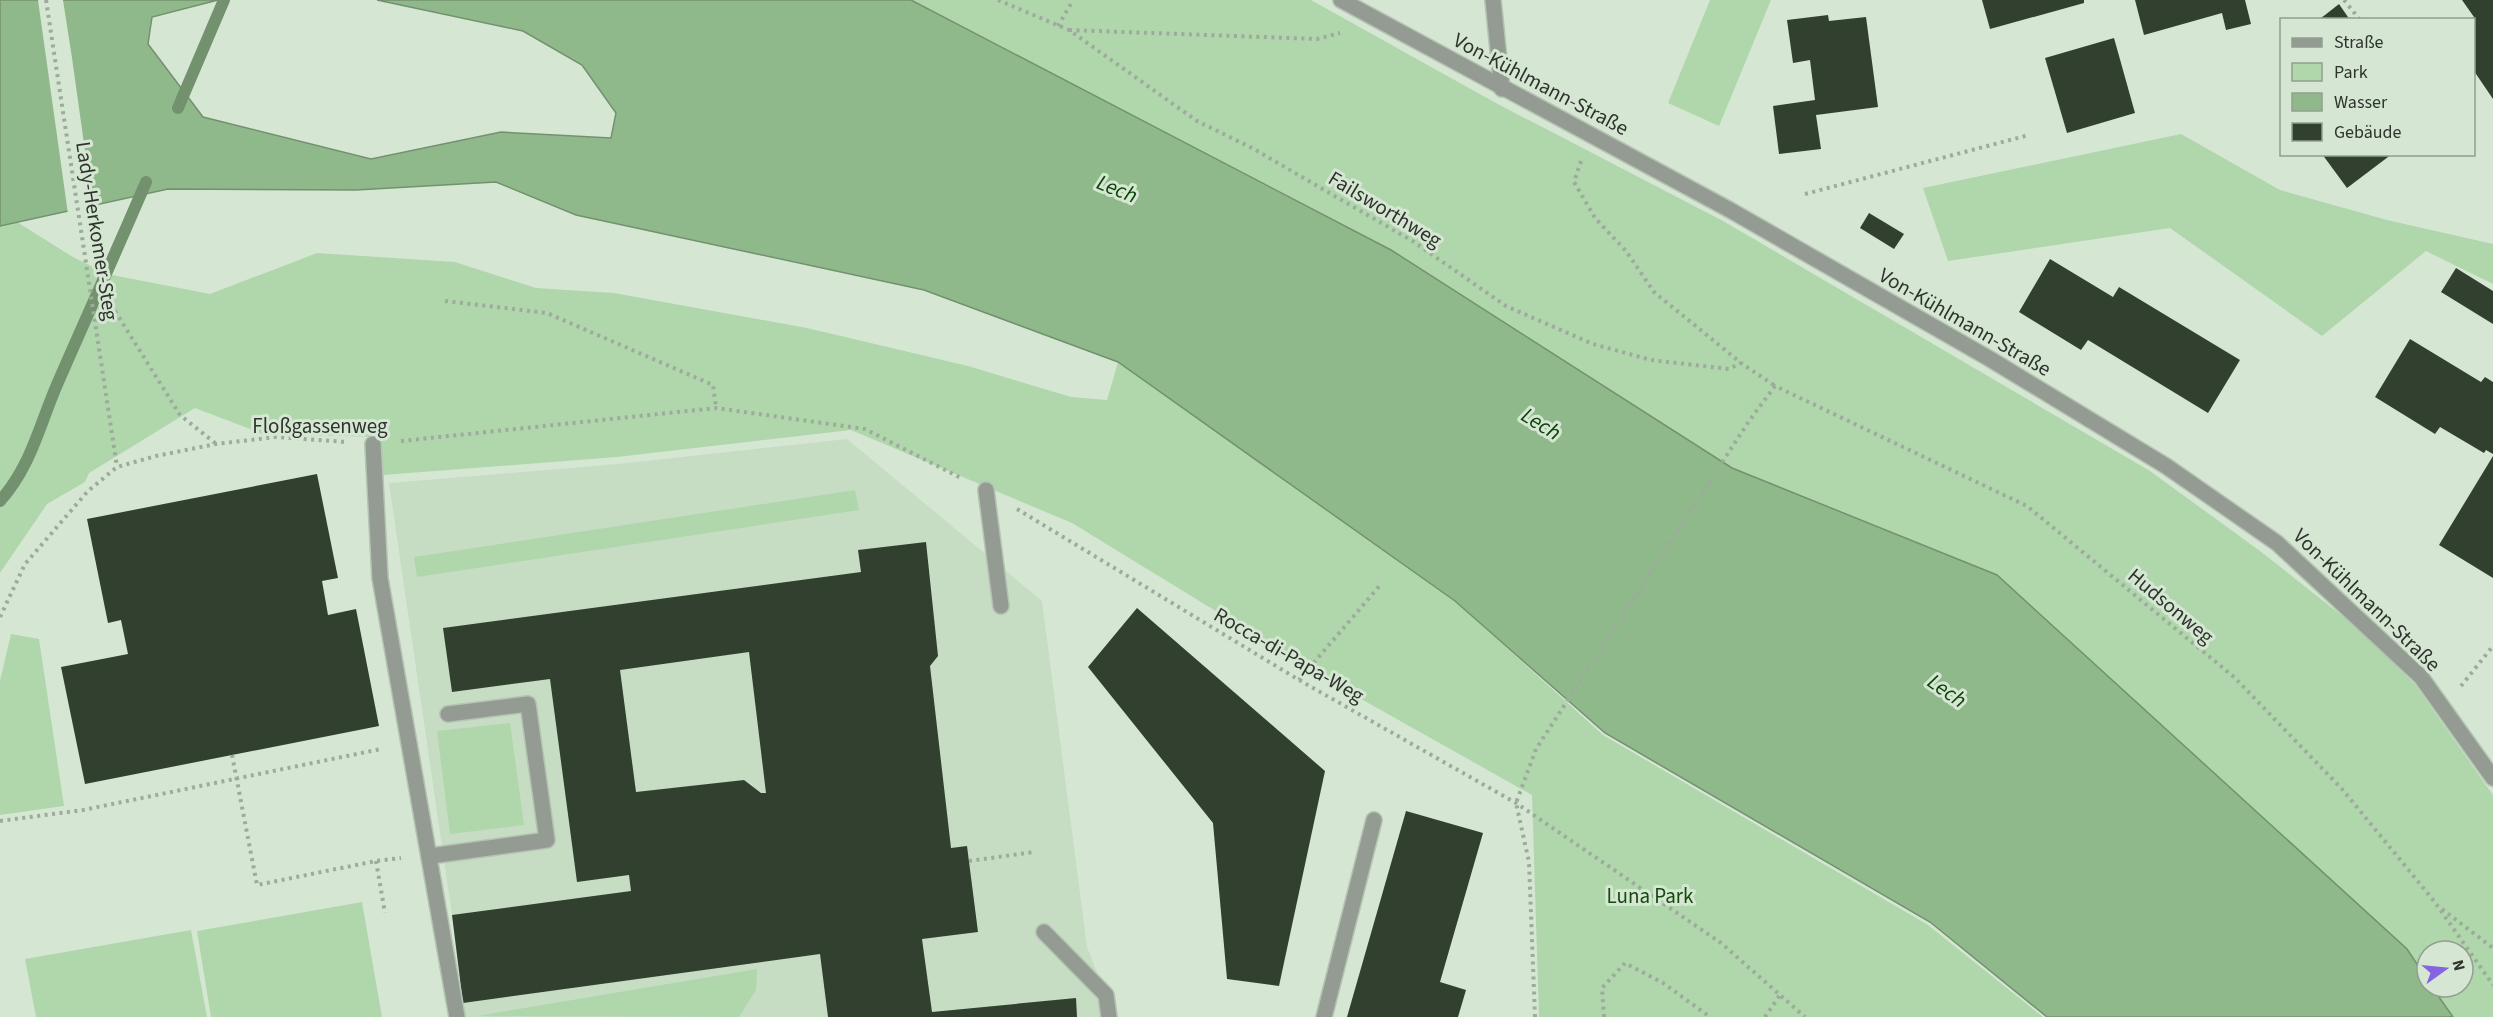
<svg xmlns="http://www.w3.org/2000/svg" width="2493" height="1017" font-family="'Source Sans 3',sans-serif">
<rect width="100%" height="100%" fill="#d5e7d3"/>
<polygon fill="#c6ddc4" points="847,439 1042,601 1087,947 1106,995 1109,1017 465,1017 452,915 389,483 618,464"/>
<g fill="#b0d6ac">
<polygon points="911,0 1311,0 1494,102 1723,221 2150,471 2260,551 2355,626 2414,683 2493,795 2493,1017 2453,1017 2432,987 2463,987 2463,951 2427,951 2427,979 2407,949 1997,575 1732,468 1391,250"/>
<polygon points="1710,0 1771,0 1719,126 1668,103"/>
<polygon points="2181,134 2280,190 2387,220 2493,244 2493,284 2426,251 2322,336 2170,228 1948,261 1923,188"/>
<polygon points="17,222 73,257 107,274 210,294 317,253 455,262 536,288 614,293 807,328 968,366 1071,397 1107,400 1118,362 1455,601 1603,735 1928,925 2043,1017 1539,1017 1532,795 1338,686 1072,523 851,430 617,457 383,475 381,437 263,434 195,408 89,473 85,482 47,504 0,573 0,226"/>
<polygon points="855,490 859,510 417,577 414,557"/>
<polygon points="11,634 39,639 64,806 0,815 0,681"/>
<polygon points="510,723 524,825 450,834 437,731"/>
<polygon points="362,902 382,1017 211,1017 197,931"/>
<polygon points="191,930 207,1017 36,1017 25,959"/>
<polygon points="757,969 756,990 739,1017 477,1016"/>
</g>
<polygon fill="#90b98b" stroke="#73916f" stroke-width="1.5" points="0,0 218,0 152,17 148,44 203,117 371,159 501,132 611,138 616,113 582,65 523,31 377,0 911,0 1391,250 1732,468 1997,575 2407,949 2427,979 2427,987 2432,987 2453,1017 2047,1017 1930,922 1605,733 1455,601 1118,362 924,290 576,215 496,182 356,190 168,189 0,226"/>
<polygon fill="#d5e7d3" points="38,0 63,0 72,58 93,208 68,214"/>
<g fill="none" stroke-linecap="round" stroke-linejoin="round">
<g stroke="#73916f" stroke-width="12">
<polyline points="178,108 224,0"/>
<path d="M0 501C30 468 39 427 56 387 86 318 117 250 146 182"/>
</g>
</g>
<g fill="#324030" fill-rule="evenodd">
<polygon points="1982,0 2084,0 2084,3 1990,29"/>
<polygon points="2135,0 2245,0 2251,24 2226,30 2222,13 2144,35"/>
<polygon points="2462,0 2493,0 2493,99 2474,71 2474,20 2471,20 2474,17"/>
<polygon points="2339,4 2350,20 2318,20 2325,15"/>
<polygon points="1828,15 1829,21 1866,17 1878,107 1816,115 1821,149 1779,154 1773,106 1815,100 1810,60 1793,63 1787,20"/>
<polygon points="2114,38 2135,113 2067,133 2045,58"/>
<polygon points="2322,154 2392,154 2347,188"/>
<polygon points="1869,213 1904,234 1894,249 1860,228"/>
<polygon points="2050,259 2113,297 2119,287 2240,360 2208,413 2088,340 2081,350 2019,312"/>
<polygon points="2456,268 2493,291 2493,324 2441,292"/>
<polygon points="2410,339 2481,382 2485,377 2493,382 2493,454 2486,450 2484,453 2440,427 2435,434 2375,397"/>
<polygon points="2493,456 2493,578 2439,545"/>
<polygon points="317,474 338,578 322,581 328,615 356,609 379,726 85,784 61,667 128,654 121,620 108,623 87,519"/>
<path d="M926 542 938 656 930 666 951 848 967 846 978 932 922 939 932 1012 1076 998 1077 1017H828L820 954 463 1003 452 915 631 891 629 875 577 882 550 679 452 692 443 628 861 572 858 550ZM749 652 766 793H761L744 780 636 792 620 670Z"/>
<polygon points="1137,608 1325,771 1279,986 1227,979 1213,823 1088,667"/>
<polygon points="1406,811 1483,833 1440,982 1466,990 1458,1017 1347,1017"/>
</g>
<g fill="none" stroke-linecap="round" stroke-linejoin="round">
<defs>
<g id="service">
<polyline points="373,444 380,578 457,1017"/>
<polyline points="986,490 1001,606"/>
<polyline points="1044,932 1106,995 1109,1017"/>
<polyline points="1324,1017 1374,820"/>
</g>
<polyline id="pedestrian" points="430,856 547,840 528,704 448,714"/>
<g id="minor">
<polyline points="1341,0 1730,210 1990,359 2166,466 2277,543 2421,677 2493,778"/>
<polyline points="1493,0 1502,89"/>
</g>
</defs>
<use href="#service" stroke="#b4c3b2" stroke-width="18"/>
<use href="#pedestrian" stroke="#b4c3b2" stroke-width="18"/>
<use href="#minor" stroke="#b4c3b2" stroke-width="18"/>
<g stroke="#9dab9c" stroke-width="4" stroke-dasharray="3 4.5" stroke-linecap="butt">
<polyline points="46,0 117,467"/>
<polyline points="998,0 1069,30 1197,121 1252,148 1414,242 1506,306 1593,344 1651,360 1729,369 1741,363"/>
<polyline points="2344,0 2360,20"/>
<polyline points="1058,26 1073,0"/>
<polyline points="1069,30 1317,39 1340,33"/>
<polyline points="1581,161 1574,182 1595,218 1626,251 1654,292 1741,363 1775,386"/>
<polyline points="1805,194 2029,135"/>
<polyline points="445,301 547,313 713,385 716,408"/>
<polyline points="115,311 180,415 215,443"/>
<polyline points="401,441 716,408 865,429 961,478"/>
<polyline points="1017,509 1299,680 1516,803 1721,943 1805,1017"/>
<polyline points="0,617 25,564 88,491 117,467 156,456 216,444 276,437 346,442"/>
<polyline points="1299,680 1382,583"/>
<polyline points="2461,686 2493,646"/>
<polyline points="232,755 257,885 376,861 401,858"/>
<polyline points="0,821 83,810 381,749"/>
<polyline points="376,861 385,913"/>
<polyline points="969,861 1034,852"/>
<polyline points="2442,909 2493,948"/>
<polyline points="1535,1017 1529,862 1516,803 1536,749 1749,421 1775,386 2027,506 2234,677 2342,789 2434,901 2493,985"/>
<polyline points="1604,1017 1602,988 1625,963 1663,983 1710,1017"/>
<polyline points="1765,1017 1780,995"/>
</g>
<use href="#service" stroke="#939b92" stroke-width="15"/>
<use href="#pedestrian" stroke="#939b92" stroke-width="15"/>
<use href="#minor" stroke="#939b92" stroke-width="15"/>
</g>
<g text-anchor="middle" dominant-baseline="central" stroke-width="6" stroke-linejoin="round" paint-order="stroke">
<g font-size="21" fill="#2e342d" stroke="#d5e7d3">
<text transform="translate(1541 84) rotate(28)">Von-Kühlmann-Straße</text>
<text transform="translate(1385 209) rotate(31)">Failsworthweg</text>
<text transform="translate(97 231) rotate(81)">Lady-Herkomer-Steg</text>
<text transform="translate(1965 322) rotate(30)">Von-Kühlmann-Straße</text>
<text x="320" y="426">Floßgassenweg</text>
<text transform="translate(2367 600) rotate(44)">Von-Kühlmann-Straße</text>
<text transform="translate(2171 606) rotate(40)">Hudsonweg</text>
<text transform="translate(1289 655) rotate(30)">Rocca-di-Papa-Weg</text>
</g>
<g font-size="21" fill="#134b0e" stroke="#d5e7d3">
<text x="1650" y="896">Luna Park</text>
</g>
<g font-size="22" font-style="italic" fill="#0a4507" stroke="#d5e7d3">
<text transform="translate(1117 189) rotate(22)">Lech</text>
<text transform="translate(1541 424) rotate(32)">Lech</text>
<text transform="translate(1947 691) rotate(35)">Lech</text>
</g>
</g>
<rect x="2280" y="18" width="195" height="138" fill="#d5e7d3" stroke="#929f91" stroke-width="1.5"/>
<rect x="2292" y="38" width="30" height="9" fill="#939b92" stroke="#929f91" stroke-width="1.5"/>
<text x="2334" y="48" font-size="18" fill="#2e342d">Straße</text>
<rect x="2292" y="63" width="30" height="18" fill="#b0d6ac" stroke="#929f91" stroke-width="1.5"/>
<text x="2334" y="78" font-size="18" fill="#2e342d">Park</text>
<rect x="2292" y="93" width="30" height="18" fill="#90b98b" stroke="#929f91" stroke-width="1.5"/>
<text x="2334" y="108" font-size="18" fill="#2e342d">Wasser</text>
<rect x="2292" y="123" width="30" height="18" fill="#324030" stroke="#929f91" stroke-width="1.5"/>
<text x="2334" y="138" font-size="18" fill="#2e342d">Gebäude</text>
<g transform="translate(2445 969) rotate(75)"><circle r="28" fill="#d5e7d3" stroke="#929f91" stroke-width="1.5"/>
<path d="M0-4.5L10 22L0 15L-10 22Z" fill="#8464df"/>
<text y="-9" font-size="16" font-weight="bold" text-anchor="middle" fill="#2e342d">N</text>
</g>
</svg>
